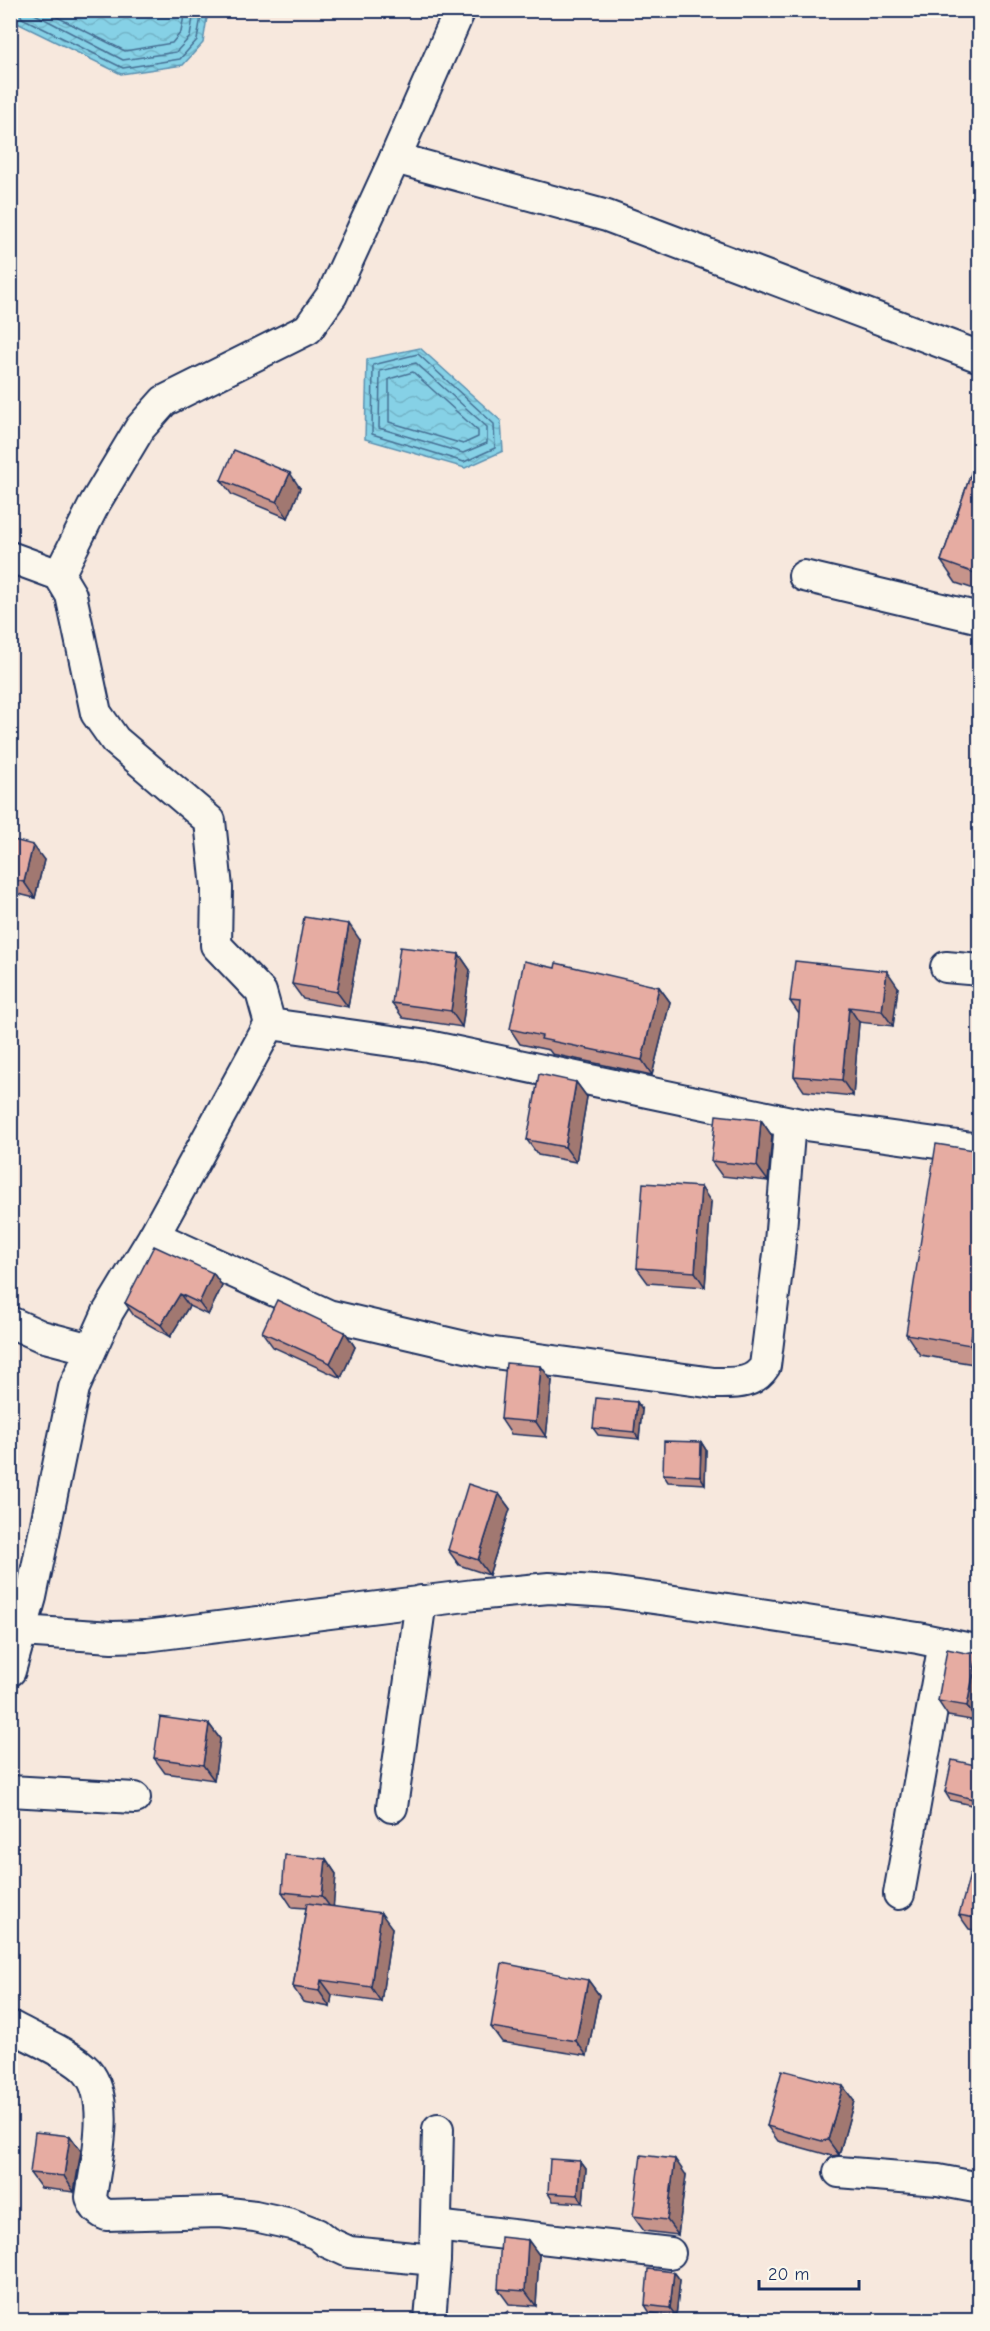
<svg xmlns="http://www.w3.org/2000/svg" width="990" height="2331" font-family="'Comic Neue',sans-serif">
<defs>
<pattern id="water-waves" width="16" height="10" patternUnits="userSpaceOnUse" patternTransform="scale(1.5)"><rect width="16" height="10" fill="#86d1e6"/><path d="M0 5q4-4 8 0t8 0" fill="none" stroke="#73b4c8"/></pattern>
</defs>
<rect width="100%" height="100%" fill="#f7e8dd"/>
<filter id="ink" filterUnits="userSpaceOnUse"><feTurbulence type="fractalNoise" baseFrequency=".0167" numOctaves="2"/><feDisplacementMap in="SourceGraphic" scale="12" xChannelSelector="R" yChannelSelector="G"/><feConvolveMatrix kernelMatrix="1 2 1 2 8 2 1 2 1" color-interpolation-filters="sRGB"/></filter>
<g filter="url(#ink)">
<g fill="url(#water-waves)" stroke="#5b90b0" stroke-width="1.5">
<polygon points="13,11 13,10 208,11 203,43 183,65 121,74 15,22"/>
<polygon points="420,348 501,421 503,451 465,468 365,439 367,359"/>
</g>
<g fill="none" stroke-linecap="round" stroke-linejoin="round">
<g stroke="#467094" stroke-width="1.5">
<polyline points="19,10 22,18 123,68 180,59 197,40 202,10"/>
<polyline points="27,10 123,60 176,52 190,37 194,10"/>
<polyline points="43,10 125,51 172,43 181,32 185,10"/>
<polygon points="418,354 494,424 495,448 464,462 372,434 373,365"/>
<polygon points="416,363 487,427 487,443 463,453 379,428 380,371"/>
<polygon points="413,372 478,431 478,437 463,444 389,422 389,379"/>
</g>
<defs>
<g id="minor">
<polyline points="395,158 607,216 980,357"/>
<polyline points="10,557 59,575 71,595 96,713 115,740 210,821 217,888 216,945 261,992 270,1024 428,1046 805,1125 980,1149"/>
<polyline points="59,575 95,503 140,428 164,401 308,329 332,295 395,158 460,10"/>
<polyline points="804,576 980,618"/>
<polyline points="946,967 980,970"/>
<path d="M154 1236 328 1315 487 1352 714 1383C735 1383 753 1385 765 1366L779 1254 790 1122"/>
<polyline points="10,1322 41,1336 91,1349"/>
<polyline points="21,1631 112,1637 146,1636 474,1595 549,1588 609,1592 668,1600 918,1638 980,1651"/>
<polyline points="10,1671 31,1597 74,1388 108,1312 154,1236 270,1024"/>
<polyline points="10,1791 135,1798"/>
<polyline points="392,1807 421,1601"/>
<polyline points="899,1894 944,1643"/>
<path d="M10 2026C30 2037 73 2055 87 2071 112 2100 96 2161 91 2197 94 2207 97 2210 106 2215L220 2212 255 2216 291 2224 317 2234 327 2242 349 2252 435 2260"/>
<polyline points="839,2172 938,2180 980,2188"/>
<polyline points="436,2226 670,2253"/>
<polyline points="430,2320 435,2260 438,2129"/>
</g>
</defs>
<use href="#minor" stroke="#1b2f5e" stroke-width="34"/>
<use href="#minor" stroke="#fbf7ec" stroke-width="30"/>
</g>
<g fill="#c6948b" stroke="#1b2f5e" stroke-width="1.5">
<polygon points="980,447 980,591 956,583 941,561"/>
<polygon points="221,480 300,488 288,518 232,495"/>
<polygon points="10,839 44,860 35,898 10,892"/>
<polygon points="360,940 348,1007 303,999 292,984"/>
<polygon points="459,954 470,970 462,1027 403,1018 392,1003"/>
<polygon points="555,968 659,987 670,1002 652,1075 552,1054 549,1050 520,1044 510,1029"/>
<polygon points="898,987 893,1026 859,1022 853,1096 804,1091 794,1076 799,1014 790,1001"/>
<polygon points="576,1082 587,1097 576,1162 538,1155 527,1140"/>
<polygon points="761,1120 772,1136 768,1181 722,1176 711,1161"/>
<polygon points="980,1151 980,1365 920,1355 906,1334"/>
<polygon points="711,1202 705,1287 648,1283 637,1268"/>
<polygon points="213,1273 222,1286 208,1315 189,1306 170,1337 134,1316 125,1303"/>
<polygon points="262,1332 345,1332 355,1347 341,1378 273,1347"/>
<polygon points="552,1381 546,1437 511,1434 501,1419"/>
<polygon points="637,1402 642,1410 639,1439 598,1435 593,1428"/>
<polygon points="701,1442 706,1450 705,1484 668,1482 663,1474"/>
<polygon points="499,1494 510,1509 489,1575 459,1565 448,1550"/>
<polygon points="978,1651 980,1653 980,1711 977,1721 948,1716 938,1701 966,1653"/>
<polygon points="209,1724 220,1739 214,1780 165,1773 154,1758"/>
<polygon points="980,1766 980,1807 950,1800 945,1792"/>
<polygon points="326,1859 336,1874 333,1906 392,1928 381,2002 332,1995 330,2007 303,2002 293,1987 306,1908 292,1907 282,1892"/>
<polygon points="980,1879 980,1931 969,1929 959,1915"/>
<polygon points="588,1980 599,1995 587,2056 502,2042 491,2027"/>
<polygon points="854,2101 839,2155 832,2156 778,2141 767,2126"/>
<polygon points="70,2136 81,2151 74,2192 41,2188 30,2173"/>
<polygon points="580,2161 586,2169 583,2203 553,2201 548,2193"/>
<polygon points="686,2175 678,2235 644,2231 633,2216"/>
<polygon points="528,2240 539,2255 536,2306 509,2304 498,2289"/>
<polygon points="674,2272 680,2280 676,2316 650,2313 645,2305"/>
</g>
<g fill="#a17871" stroke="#1b2f5e" stroke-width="1.5">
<polygon points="290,473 300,488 288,518 277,502"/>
<polygon points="33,845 44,860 35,898 24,882"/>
<polygon points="349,924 360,940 348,1007 337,992"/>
<polygon points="459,954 470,970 462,1027 451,1011"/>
<polygon points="887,971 898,987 893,1026 882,1011"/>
<polygon points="659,987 670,1002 652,1075 642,1060"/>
<polygon points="849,1007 859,1022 853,1096 842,1080"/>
<polygon points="576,1082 587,1097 576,1162 565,1147"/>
<polygon points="761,1120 772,1136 768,1181 757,1166"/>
<polygon points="701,1187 711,1202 705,1287 695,1272"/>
<polygon points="213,1273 222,1286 208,1315 199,1303"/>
<polygon points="980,1286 980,1359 970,1345"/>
<polygon points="180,1294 189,1306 170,1337 161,1325"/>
<polygon points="345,1332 355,1347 341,1378 330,1363"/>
<polygon points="541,1366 552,1381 546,1437 536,1422"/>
<polygon points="637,1402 642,1410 639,1439 634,1432"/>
<polygon points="701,1442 706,1450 705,1484 700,1476"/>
<polygon points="499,1494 510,1509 489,1575 478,1560"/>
<polygon points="978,1651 980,1653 980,1711 977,1721 967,1706"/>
<polygon points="209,1724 220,1739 214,1780 203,1765"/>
<polygon points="980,1787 980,1804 977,1800"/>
<polygon points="326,1859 336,1874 333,1911 322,1896"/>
<polygon points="381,1913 392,1928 381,2002 371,1987"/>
<polygon points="321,1980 332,1995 330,2007 319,1991"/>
<polygon points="588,1980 599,1995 587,2056 576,2041"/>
<polygon points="843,2086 854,2101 839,2155 828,2140"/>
<polygon points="70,2136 81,2151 74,2192 64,2176"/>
<polygon points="675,2159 686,2175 678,2235 667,2220"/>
<polygon points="580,2161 586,2169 583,2203 578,2195"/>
<polygon points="528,2240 539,2255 536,2306 525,2291"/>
<polygon points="674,2272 680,2280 676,2316 670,2308"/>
</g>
<g fill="#e6aca2" stroke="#1b2f5e" stroke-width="1.5">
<polygon points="980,447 980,575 941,561"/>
<polygon points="234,450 290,473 277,502 221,480"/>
<polygon points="10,839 33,845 24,882 10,879"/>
<polygon points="304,917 349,924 337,992 292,984"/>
<polygon points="400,947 459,954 451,1011 392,1003"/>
<polygon points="524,961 555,968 556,963 659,987 642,1060 541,1039 542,1036 510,1029"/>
<polygon points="795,961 887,971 882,1011 849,1007 842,1080 794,1076 800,1002 790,1001"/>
<polygon points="539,1074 576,1082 565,1147 527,1140"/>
<polygon points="716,1115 761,1120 757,1166 711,1161"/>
<polygon points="936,1144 980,1151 980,1286 970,1345 906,1334"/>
<polygon points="643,1183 701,1187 695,1272 637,1268"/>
<polygon points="154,1246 213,1273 199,1303 180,1294 161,1325 125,1303"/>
<polygon points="277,1300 345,1332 330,1363 262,1332"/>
<polygon points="506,1363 541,1366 536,1422 501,1419"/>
<polygon points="596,1398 637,1402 634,1432 593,1428"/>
<polygon points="664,1441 701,1442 700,1476 663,1474"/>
<polygon points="468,1484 499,1494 478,1560 448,1550"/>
<polygon points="947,1649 966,1653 978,1651 967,1706 938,1701"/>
<polygon points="160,1717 209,1724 203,1765 154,1758"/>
<polygon points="952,1760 980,1766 980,1787 977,1800 945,1792"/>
<polygon points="285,1855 326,1859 322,1896 282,1892"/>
<polygon points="970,1874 980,1879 980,1919 959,1915"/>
<polygon points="307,1903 381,1913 371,1987 321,1980 319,1991 293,1987"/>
<polygon points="502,1963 588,1980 576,2041 491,2027"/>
<polygon points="782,2070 843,2086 828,2140 822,2141 767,2126"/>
<polygon points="35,2132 70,2136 64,2176 30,2173"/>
<polygon points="641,2155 675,2159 667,2220 633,2216"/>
<polygon points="550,2159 580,2161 578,2195 548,2193"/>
<polygon points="501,2237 528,2240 525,2291 498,2289"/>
<polygon points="648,2269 674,2272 670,2308 645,2305"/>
<polygon points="508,2311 516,2320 496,2320"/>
</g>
</g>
<rect width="990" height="2331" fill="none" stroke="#fbf7ec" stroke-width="36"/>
<rect x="18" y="18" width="954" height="2295" fill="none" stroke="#1b2f5e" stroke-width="2" filter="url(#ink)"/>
<path d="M759 2280v9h100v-9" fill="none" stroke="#1b2f5e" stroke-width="3"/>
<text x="768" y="2280" font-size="18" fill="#1b2f5e" stroke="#fbf7ec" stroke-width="4.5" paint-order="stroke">20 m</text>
</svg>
